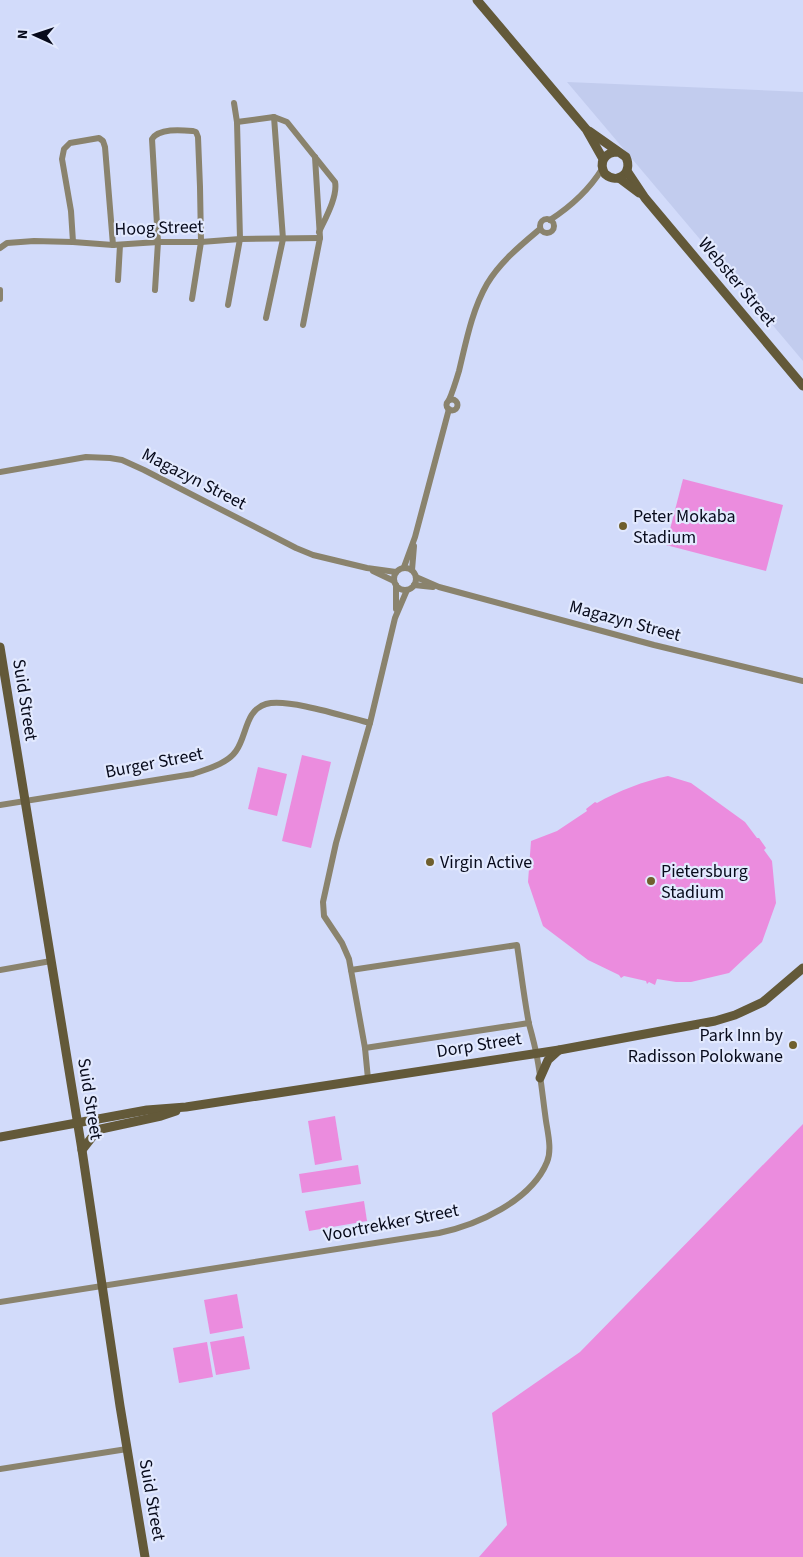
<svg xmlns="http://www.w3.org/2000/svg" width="803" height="1557" font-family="'Source Sans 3',sans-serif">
<rect width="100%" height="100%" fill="#d2dbfa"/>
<polygon fill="#c2ccee" points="567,82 803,92 803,361"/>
<g fill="#eb8cde">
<polygon points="683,479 783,505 766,571 666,545"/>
<polygon points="302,755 331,762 311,848 282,841"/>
<polygon points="258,767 287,774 277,816 248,809"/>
<path d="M668 776 691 783 745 822 757 838H759L766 848 764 850 772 861 776 903 762 942 729 973 691 982H676L657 979 655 985 649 982 647 984 646 981 624 976 621 978 619 975 588 960 543 926 528 882 531 841 557 831 587 811 586 809 595 802 597 803C618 791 644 781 668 776Z"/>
<polygon points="335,1116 342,1160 315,1165 308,1121"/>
<polygon points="803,1124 803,1557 479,1557 507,1525 492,1413 580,1352"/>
<polygon points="358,1165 361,1184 302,1193 299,1174"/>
<polygon points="364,1201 367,1221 309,1231 305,1211"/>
<polygon points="237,1294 243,1328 210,1334 204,1300"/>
<polygon points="244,1336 250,1369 216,1375 210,1342"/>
<polygon points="207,1342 213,1377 179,1383 173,1348"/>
</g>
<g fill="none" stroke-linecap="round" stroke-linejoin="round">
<g stroke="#8a836d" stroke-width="6">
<polyline points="237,122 274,117"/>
<circle cx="547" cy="226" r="7"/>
<path d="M550 220C570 207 589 190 602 169"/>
<polyline points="73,242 71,211 62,159 64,149 70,143 99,138 103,141 105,147 113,245"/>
<polyline points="0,248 7,243 34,241 73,242 113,245 158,242 201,242 240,239 320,238"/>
<polyline points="118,280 120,245"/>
<polyline points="0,290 0,299"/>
<path d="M155 290 158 242 152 139C159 128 181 130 193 131L196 132 198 137 200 187 201 242 192 299"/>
<polyline points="228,305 240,239 237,122 234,103"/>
<path d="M266 318 283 239 274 117 287 122 335 182C338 196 325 219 319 232"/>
<polyline points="303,325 320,238 315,157"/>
<circle cx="452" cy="405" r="5.5"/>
<path d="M449 400C453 391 456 381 459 371 466 342 472 310 487 284 500 262 521 245 540 229"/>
<polyline points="0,472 86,457 110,458 122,460 144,470 296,548 313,555 367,568 396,572"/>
<polyline points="404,567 415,537 449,409"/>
<circle cx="405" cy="579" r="11"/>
<polyline points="412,570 414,546"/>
<polyline points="373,571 394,581"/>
<polyline points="416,577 439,587 654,645 803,681"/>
<polyline points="414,585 433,587"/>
<polyline points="396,609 396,585"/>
<path d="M0 805 193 774C207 769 227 764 236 751 247 736 245 710 266 704 288 698 346 717 370 723"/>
<polyline points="0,970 51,961"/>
<polyline points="365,1048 529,1023"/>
<polyline points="368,1079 365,1048 349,959 342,943 324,916 323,902 336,843 370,723 395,618 407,590"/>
<path d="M0 1302 439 1233C477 1225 531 1201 547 1162 552 1150 548 1134 546 1121 543 1100 541 1078 537 1057 535 1046 532 1035 529 1024 524 998 521 971 517 945L351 970"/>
<polyline points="0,1469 127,1449"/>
</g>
<g stroke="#635939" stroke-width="9">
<polyline points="477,0 586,129 603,159"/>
<path d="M589 131 626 157C633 173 618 185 605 174 598 162 605 152 618 152"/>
<polyline points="627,171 645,198 803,386"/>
<polyline points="619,178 639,193"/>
<polyline points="0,647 82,1150 120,1406 145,1557"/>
<polyline points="540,1078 548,1060 559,1050"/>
<polyline points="0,1137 147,1110 186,1107 559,1050 715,1021 735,1015 763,1002 803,968"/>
<polyline points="82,1150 96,1132 101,1129 161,1116 176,1111"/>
</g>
</g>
<g fill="#6f5f2d" stroke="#e2e9fe" stroke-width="2">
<circle cx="623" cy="526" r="5"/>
<circle cx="430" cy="862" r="5"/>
<circle cx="651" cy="881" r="5"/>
<circle cx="793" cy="1045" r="5"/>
</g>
<g text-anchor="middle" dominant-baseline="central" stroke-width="4.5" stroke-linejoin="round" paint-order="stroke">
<g font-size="18" fill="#070a1b" stroke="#e2e9fe">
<text transform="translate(159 228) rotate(-2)">Hoog Street</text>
<text transform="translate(737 282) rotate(50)">Webster Street</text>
<text transform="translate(194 479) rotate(27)">Magazyn Street</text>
<text transform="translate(625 621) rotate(15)">Magazyn Street</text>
<text transform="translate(25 700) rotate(81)">Suid Street</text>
<text transform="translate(154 763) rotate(-11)">Burger Street</text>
<text transform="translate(479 1045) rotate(-9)">Dorp Street</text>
<text transform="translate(90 1099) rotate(81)">Suid Street</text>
<text transform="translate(391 1223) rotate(-11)">Voortrekker Street</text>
<text transform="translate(152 1500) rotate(80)">Suid Street</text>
</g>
<g font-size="18" fill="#070a1b" stroke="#e2e9fe" text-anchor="start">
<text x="633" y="516">Peter Mokaba<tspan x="633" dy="21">Stadium</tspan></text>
<text x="440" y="862">Virgin Active</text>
<text x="661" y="871">Pietersburg<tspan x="661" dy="21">Stadium</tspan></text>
<text x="783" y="1035" text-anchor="end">Park Inn by<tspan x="783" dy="21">Radisson Polokwane</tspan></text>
</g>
</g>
<g transform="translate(35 35) rotate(273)" stroke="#e2e9fe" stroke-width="4" paint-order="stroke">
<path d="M0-4L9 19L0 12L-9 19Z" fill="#070a1b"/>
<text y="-8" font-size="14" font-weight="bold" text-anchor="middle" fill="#070a1b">N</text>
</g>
</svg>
